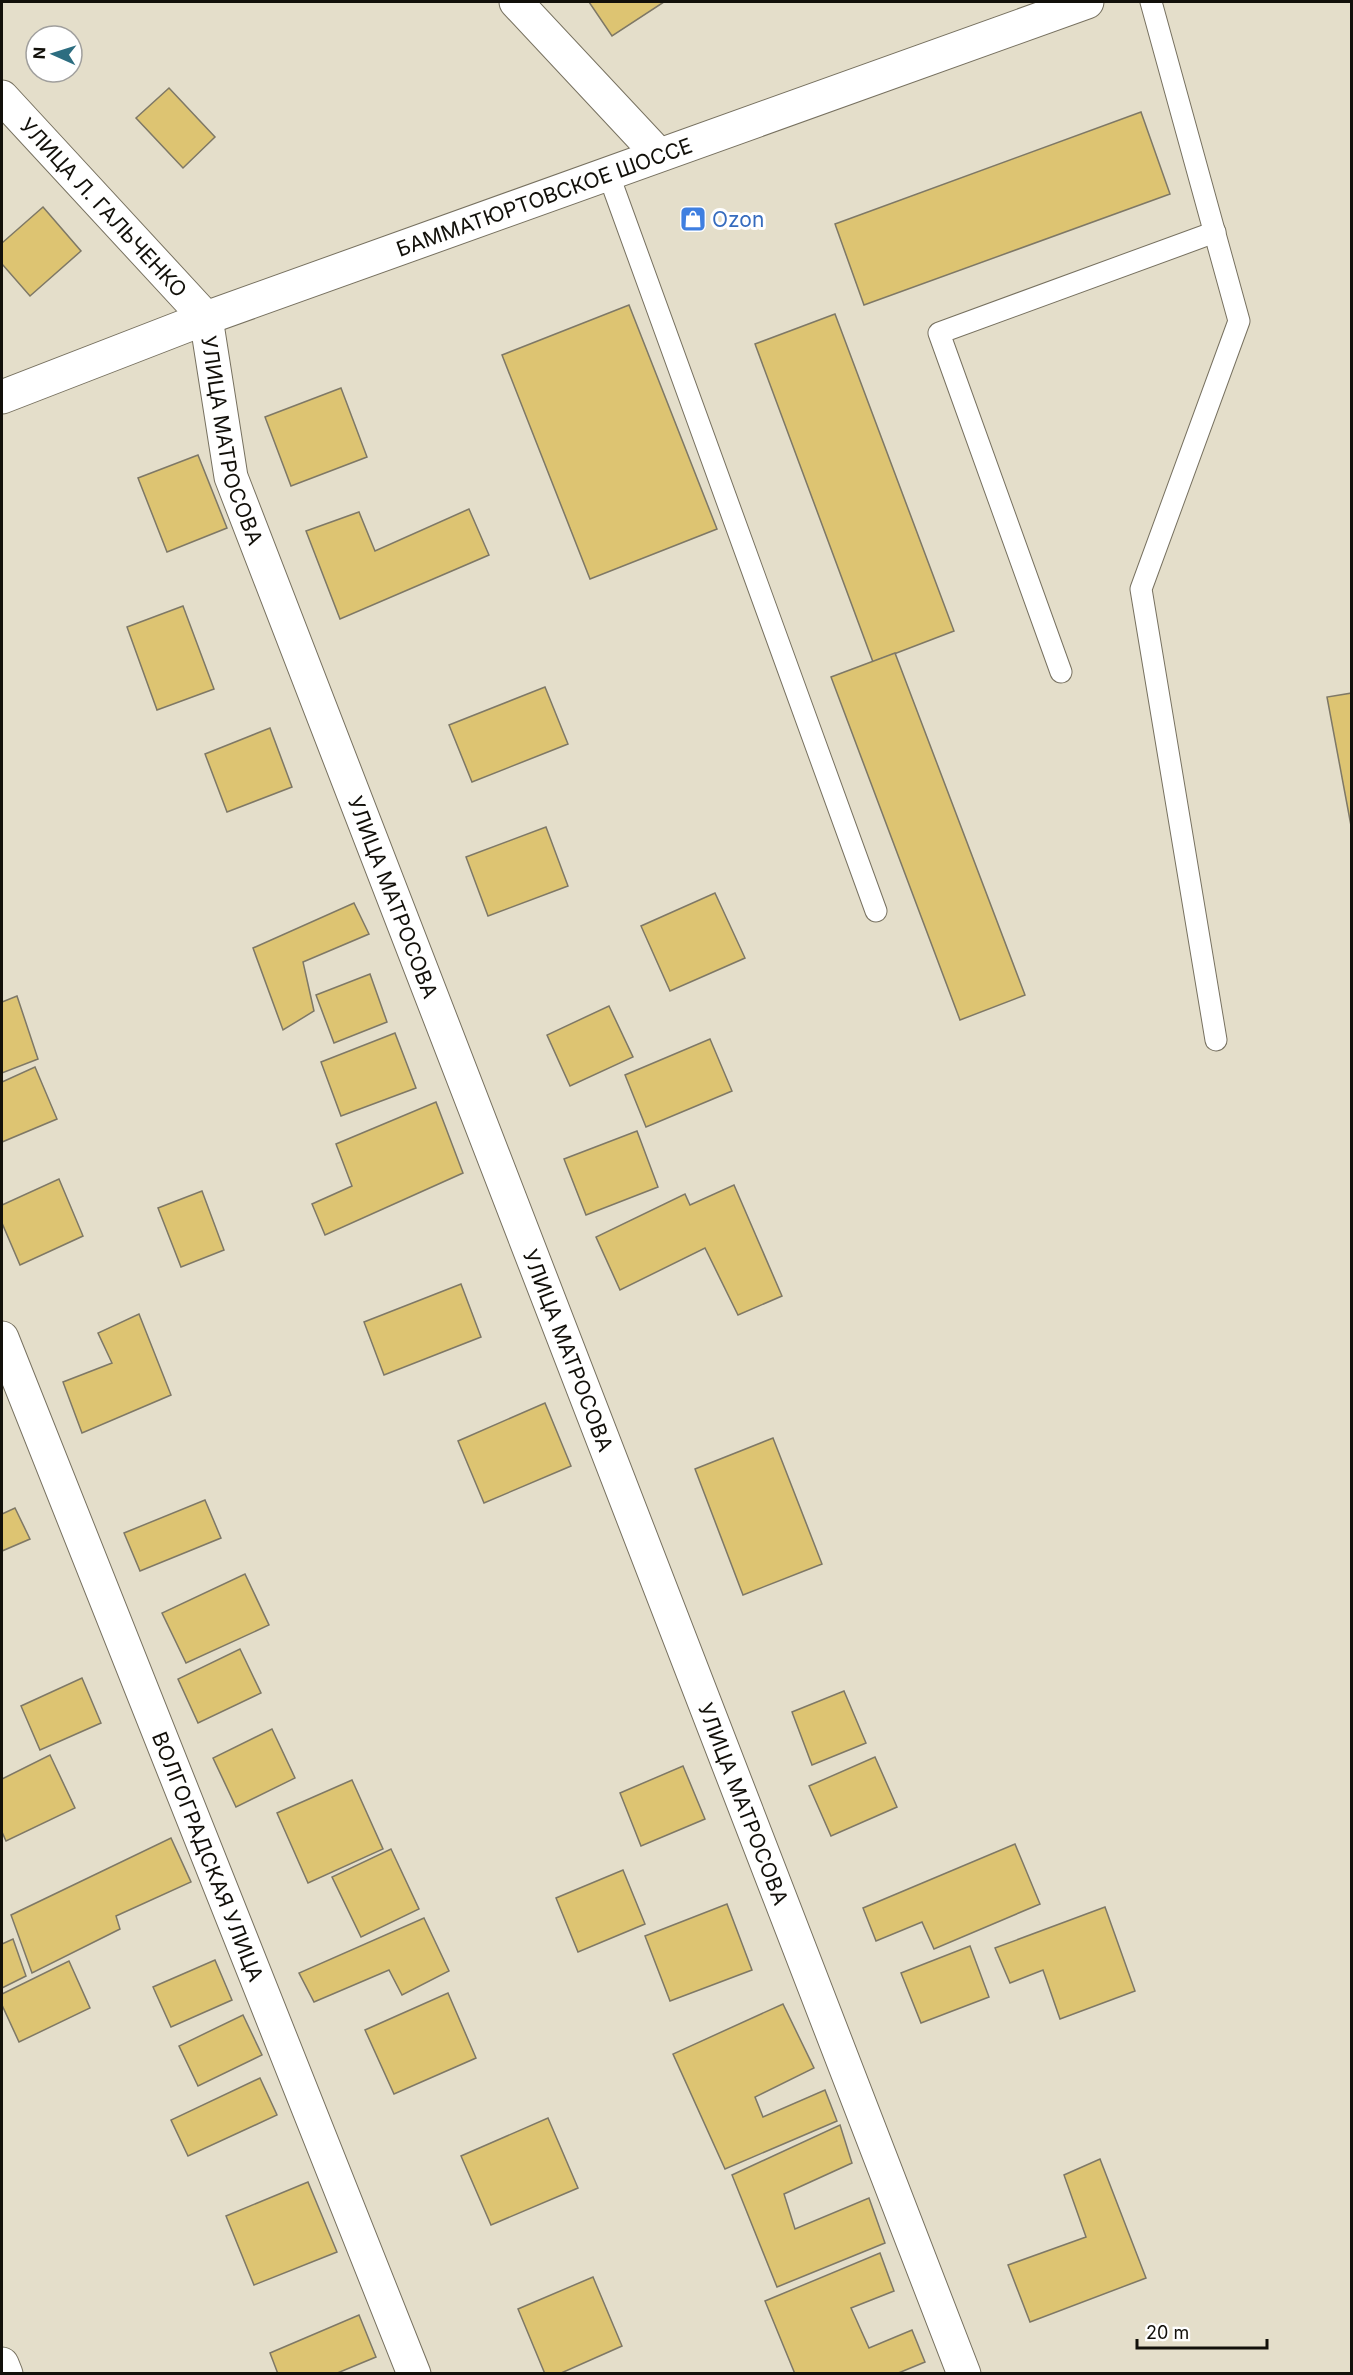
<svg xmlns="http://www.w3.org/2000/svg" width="1353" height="2375" font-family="Inter,sans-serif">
<rect width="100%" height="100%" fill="#e4deca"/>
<g fill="#ddc472" stroke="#7e7866" stroke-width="1.5">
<polygon points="589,2 664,2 612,36"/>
<polygon points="169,88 215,137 183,168 136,118"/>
<polygon points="1141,112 1170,194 864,305 835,224"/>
<polygon points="43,207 81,251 30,296 2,264 2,243"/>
<polygon points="629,305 717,529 590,579 502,355"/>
<polygon points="835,314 954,631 873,662 755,344"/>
<polygon points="341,388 367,457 291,486 265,417"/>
<polygon points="198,455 227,528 167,552 138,478"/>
<polygon points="469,509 489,555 340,619 306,531 359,512 375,551"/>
<polygon points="183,606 214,689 157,710 127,627"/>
<polygon points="895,653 1025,995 960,1020 831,677"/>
<polygon points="545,687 568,744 472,782 449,725"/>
<polygon points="1352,693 1352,831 1327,697"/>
<polygon points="270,728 292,787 227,812 205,754"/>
<polygon points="546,827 568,886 488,916 466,857"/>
<polygon points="715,893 745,958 670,991 641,926"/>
<polygon points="354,903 369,934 303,962 314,1011 283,1030 253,948"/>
<polygon points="370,974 387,1022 334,1043 316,995"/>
<polygon points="17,996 38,1059 2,1073 2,1002"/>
<polygon points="609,1006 633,1057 570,1086 547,1035"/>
<polygon points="395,1033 416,1088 341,1116 321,1062"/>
<polygon points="710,1039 732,1091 646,1127 625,1075"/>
<polygon points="35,1067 57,1119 2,1142 2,1082"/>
<polygon points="436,1102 463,1173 325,1235 312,1204 352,1186 336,1144"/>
<polygon points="637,1131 658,1187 586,1215 564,1159"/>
<polygon points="59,1179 83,1236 20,1265 2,1223 2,1205"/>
<polygon points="734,1185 782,1296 738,1315 705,1248 620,1290 596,1237 685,1194 690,1205"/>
<polygon points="202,1191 224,1250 181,1267 158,1208"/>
<polygon points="461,1284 481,1337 384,1375 364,1322"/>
<polygon points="139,1314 171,1395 82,1433 63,1382 112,1363 98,1333"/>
<polygon points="545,1403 571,1466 484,1503 458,1441"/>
<polygon points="773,1438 822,1564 743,1595 695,1469"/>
<polygon points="205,1500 221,1538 140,1571 124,1533"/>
<polygon points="15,1508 30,1539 2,1551 2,1514"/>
<polygon points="245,1574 269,1625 186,1663 162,1613"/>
<polygon points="240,1649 261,1693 198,1723 178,1679"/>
<polygon points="82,1678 101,1723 40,1750 21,1706"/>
<polygon points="844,1691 866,1743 812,1765 792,1712"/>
<polygon points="272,1729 295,1778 236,1807 213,1758"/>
<polygon points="50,1755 75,1808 6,1841 2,1832 2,1779"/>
<polygon points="875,1757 897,1807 831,1836 809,1786"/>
<polygon points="683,1766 705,1819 641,1846 620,1793"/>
<polygon points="352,1780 383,1849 308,1883 277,1813"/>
<polygon points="171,1838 191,1882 116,1916 120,1929 32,1973 11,1915"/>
<polygon points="1015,1844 1040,1904 934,1949 922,1922 876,1941 863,1908"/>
<polygon points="391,1849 419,1909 361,1937 332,1877"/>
<polygon points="623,1870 645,1924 578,1952 556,1898"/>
<polygon points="727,1904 752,1970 670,2001 645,1936"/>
<polygon points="1105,1907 1135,1991 1060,2019 1043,1970 1010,1983 995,1948"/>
<polygon points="424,1918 449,1971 402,1995 389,1970 314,2002 299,1973"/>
<polygon points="13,1939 26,1976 2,1988 2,1944"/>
<polygon points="970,1946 989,1997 921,2023 901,1973"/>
<polygon points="215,1960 232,2000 171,2027 153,1987"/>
<polygon points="69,1961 90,2008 19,2042 2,2005 2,1994"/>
<polygon points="448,1993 476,2058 394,2094 365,2030"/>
<polygon points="783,2004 814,2068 755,2097 763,2117 825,2090 837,2121 725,2169 673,2054"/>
<polygon points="243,2015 262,2055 198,2086 179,2046"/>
<polygon points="260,2078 277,2115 188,2156 171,2120"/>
<polygon points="548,2118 578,2188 491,2225 461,2156"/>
<polygon points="840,2125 852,2163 784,2194 795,2229 869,2198 885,2243 777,2287 732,2175"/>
<polygon points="1100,2159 1146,2278 1030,2322 1008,2265 1086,2237 1064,2175"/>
<polygon points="308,2182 337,2252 254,2285 226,2216"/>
<polygon points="880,2253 894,2291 851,2308 869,2348 912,2330 925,2362 896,2374 795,2374 765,2301"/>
<polygon points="593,2277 622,2346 559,2374 545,2374 518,2309"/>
<polygon points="359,2315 376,2357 335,2374 278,2374 270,2353"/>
</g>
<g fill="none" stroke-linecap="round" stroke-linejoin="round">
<defs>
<g id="service">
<polyline points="1151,2 1239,321 1141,589 1216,1040"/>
<polyline points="608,173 876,911"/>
<polyline points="1061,672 939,333 1215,232"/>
</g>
<g id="minor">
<polyline points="516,2 658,154"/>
<path id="s1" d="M2 97 206 318 231 477 964 2374"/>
<path id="s2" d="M2 1338 414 2374"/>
<polyline points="2,2364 6,2374"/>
</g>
<g id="tertiary">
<path id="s3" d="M2 397 206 318 1087 2"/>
</g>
</defs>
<use href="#service" stroke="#777160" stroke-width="23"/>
<use href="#minor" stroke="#777160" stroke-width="35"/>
<use href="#tertiary" stroke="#777160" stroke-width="35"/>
<use href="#service" stroke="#fff" stroke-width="21"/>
<use href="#minor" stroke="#fff" stroke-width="33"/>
<use href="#tertiary" stroke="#fff" stroke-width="33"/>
</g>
<defs>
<symbol id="shop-square" viewBox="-11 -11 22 22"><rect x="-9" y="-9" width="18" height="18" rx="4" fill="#3f7fe0" stroke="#fff"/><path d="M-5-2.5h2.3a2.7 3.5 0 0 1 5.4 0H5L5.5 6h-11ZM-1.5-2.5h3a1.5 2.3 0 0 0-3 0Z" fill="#fff"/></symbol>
</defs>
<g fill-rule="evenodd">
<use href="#shop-square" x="678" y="204" width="30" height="30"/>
</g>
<g text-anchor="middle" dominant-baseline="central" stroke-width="6" stroke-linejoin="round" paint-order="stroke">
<g font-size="21" fill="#12100a" stroke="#fff">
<text stroke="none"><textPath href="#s3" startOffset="578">БАММАТЮРТОВСКОЕ ШОССЕ</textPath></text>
<text stroke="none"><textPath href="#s1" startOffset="150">УЛИЦА Л. ГАЛЬЧЕНКО</textPath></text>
<text stroke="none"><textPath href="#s1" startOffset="426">УЛИЦА МАТРОСОВА</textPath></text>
<text stroke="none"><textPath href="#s1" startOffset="912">УЛИЦА МАТРОСОВА</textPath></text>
<text stroke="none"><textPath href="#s1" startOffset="1398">УЛИЦА МАТРОСОВА</textPath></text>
<text stroke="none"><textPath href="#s1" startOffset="1884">УЛИЦА МАТРОСОВА</textPath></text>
<text stroke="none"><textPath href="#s2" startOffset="558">ВОЛГОГРАДСКАЯ УЛИЦА</textPath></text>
</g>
<g font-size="21" fill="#366cbe" stroke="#fff" text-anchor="start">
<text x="712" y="219">Ozon</text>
</g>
</g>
<rect width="1353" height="2375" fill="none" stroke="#12100a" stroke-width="6"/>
<g transform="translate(54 54) rotate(273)"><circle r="28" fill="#ffffff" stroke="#a09f9d" stroke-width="1.5"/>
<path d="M0-4.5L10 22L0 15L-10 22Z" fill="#2c6d80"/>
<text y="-9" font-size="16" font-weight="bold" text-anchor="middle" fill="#12100a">N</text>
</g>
<path d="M1137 2339v9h130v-9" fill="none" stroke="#12100a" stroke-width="3"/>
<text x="1146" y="2339" font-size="18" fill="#12100a" stroke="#ffffff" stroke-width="4.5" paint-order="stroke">20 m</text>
</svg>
